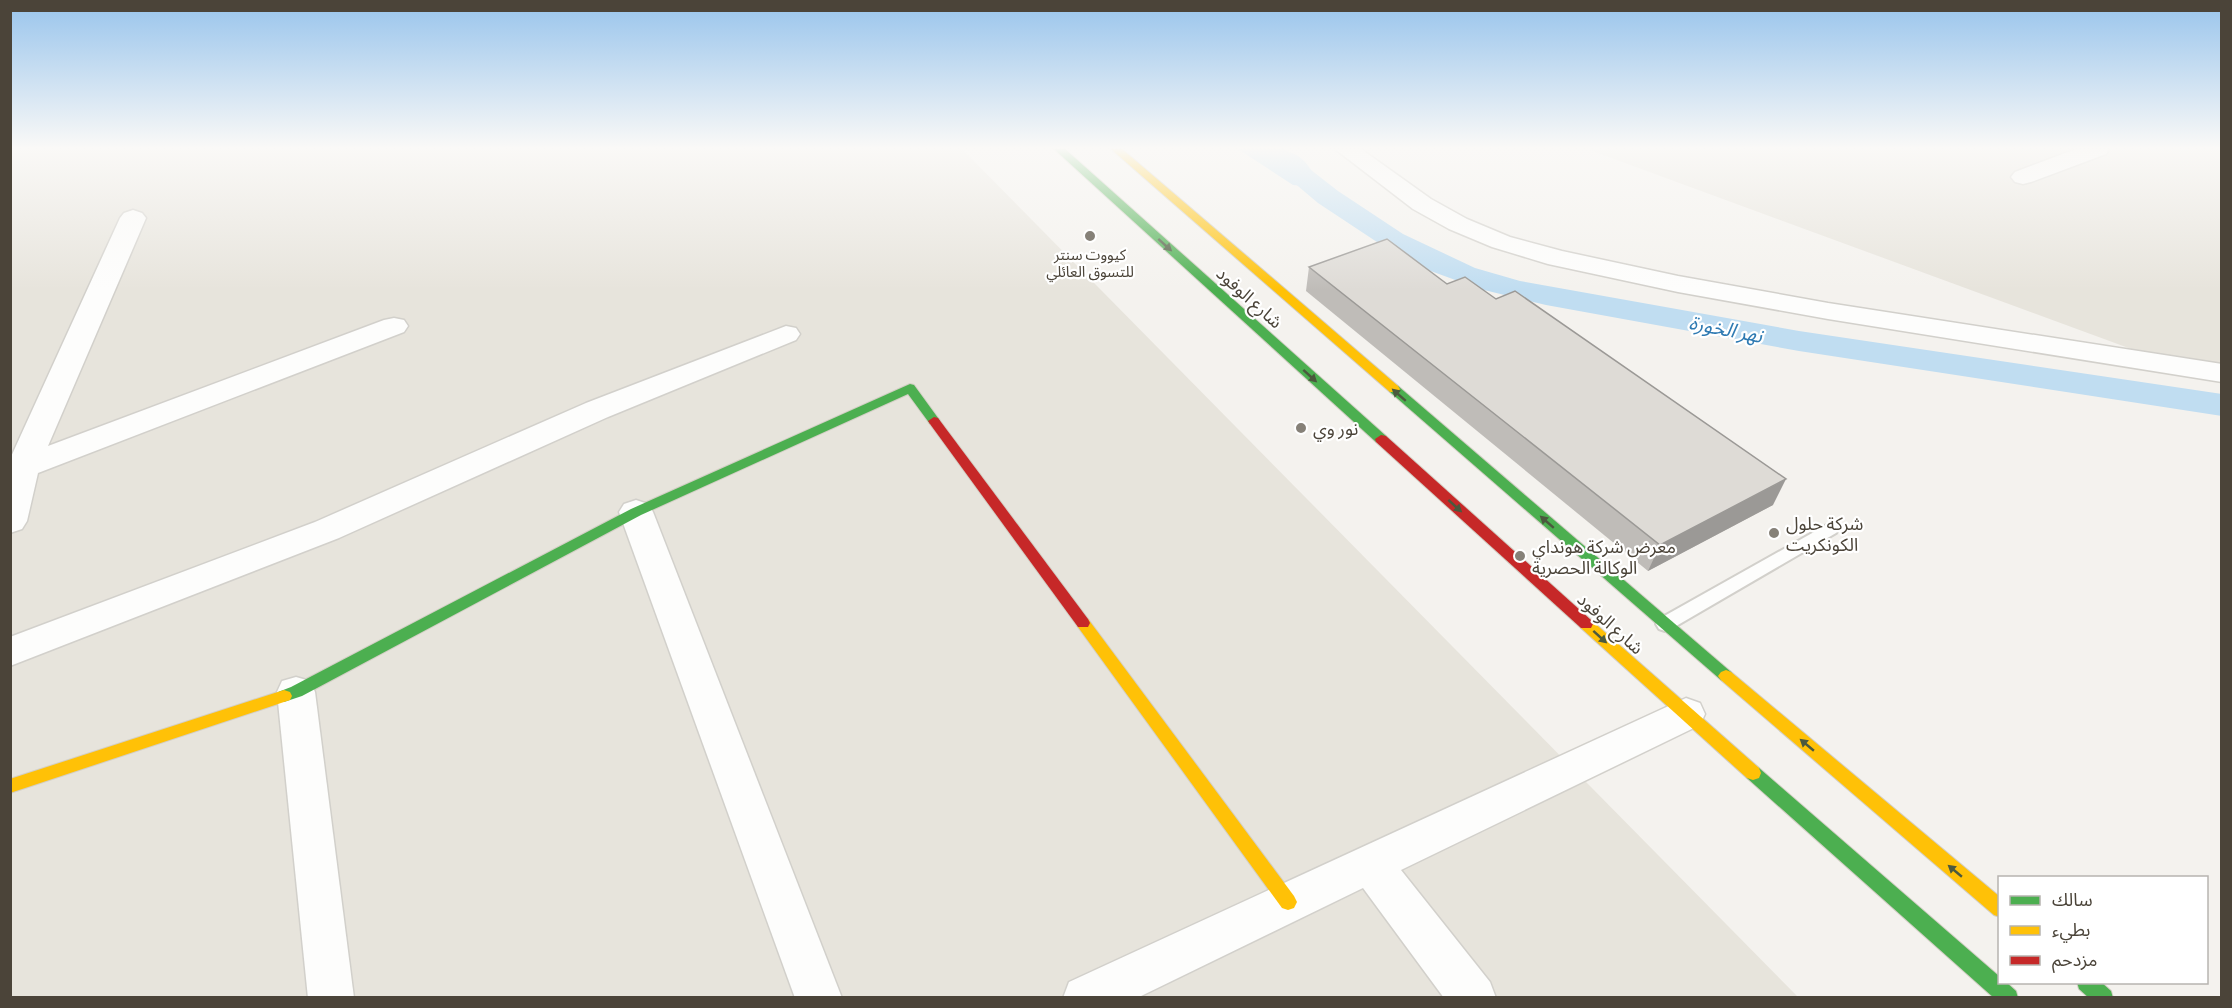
<svg xmlns="http://www.w3.org/2000/svg" width="2232" height="1008" font-family="Barlow,'Noto Sans Arabic',sans-serif">
<rect width="100%" height="100%" fill="#f4f2ee"/>
<g fill="#e7e4dc">
<polygon points="10,149 962,149 1798,997 11,997"/>
<polygon points="1587,149 2221,149 2221,382"/>
</g>
<path fill="#c0ddf1" d="M1238 149C1266 149 1295 143 1311 170 1315 176 1316 180 1314 187L1293 185Z"/>
<g fill="none" stroke-linecap="round" stroke-linejoin="round">
<polygon fill="#c0ddf1" fill-rule="evenodd" points="1254,149 1284,149 1338,191 1403,234 1475,268 1520,281 1799,331 2222,394 2222,416 1799,351 1546,305 1480,289 1428,270 1383,246 1318,203"/>
<defs>
<polygon id="lane" points="1830,523 1836,525 1838,529 1836,533 1671,629 1665,631 1659,629 1656,624 1659,619"/>
<g id="street">
<polygon points="1335,149 1361,149 1431,199 1467,219 1510,237 1562,251 1678,276 1828,303 2222,364 2222,382 1828,319 1678,292 1548,264 1492,247 1449,229 1413,209"/>
<polygon points="2076,149 2109,149 2106,154 2031,182 2023,184 2015,182 2011,177 2015,172"/>
<polygon points="133,210 142,213 146,218 48,446 384,320 394,318 404,320 408,326 404,332 38,473 27,521 22,529 10,533 10,459 120,218 124,213"/>
<polygon points="786,326 796,328 800,334 796,340 608,417 339,538 10,666 10,637 315,522 586,403"/>
<polygon points="636,500 648,504 653,512 842,998 795,998 619,512 624,504"/>
<polygon points="296,677 310,681 315,692 354,998 308,998 277,692 282,681"/>
<polygon points="1686,698 1700,703 1705,714 1700,725 1401,870 1490,982 1496,998 1444,998 1363,888 1137,998 1063,998 1069,982"/>
</g>
<g id="fast">
<polygon points="1054,149 1065,149 1386,436 1387,439 1386,442 1376,442"/>
<polygon points="910,384 914,385 938,418 940,421 938,424 930,424 908,394 641,515 302,696 284,702 278,700 276,696 278,692 291,687 631,509"/>
<polygon points="1394,385 1398,386 1731,672 1734,676 1731,680 1726,682 1721,680 1390,392 1388,389"/>
<polygon points="1753,766 1759,768 2000,977 2000,982 2006,982 2016,991 2018,998 1994,998 1747,778 1745,773 1747,768"/>
<polygon points="2077,982 2101,982 2111,991 2113,998 2089,998 2079,989"/>
</g>
<g id="slow">
<polygon points="1111,149 1122,149 1398,386 1400,389 1398,392 1390,392"/>
<polygon points="1083,617 1088,619 1294,896 1297,902 1294,908 1288,910 1282,908 1078,627 1076,623 1078,619"/>
<polygon points="1586,618 1591,620 1759,768 1761,773 1759,778 1753,780 1747,778 1581,628 1579,624 1581,620"/>
<polygon points="1726,670 1731,672 2000,897 2000,917 1994,915 1721,680 1718,676 1721,672"/>
<polygon points="284,690 290,692 292,696 290,700 10,793 10,779"/>
</g>
<g id="jam">
<polygon points="934,417 938,418 1088,619 1090,623 1088,627 1078,627 930,424 928,421"/>
<polygon points="1381,435 1386,436 1591,620 1593,624 1591,628 1581,628 1376,442 1375,439"/>
</g>
</defs>
<use href="#lane" stroke="#d2d0cb" stroke-width="4"/>
<use href="#street" stroke="#d2d0cb" stroke-width="3"/>
<use href="#fast" stroke="#d3cfc5" stroke-width="2"/>
<use href="#slow" stroke="#d3cfc5" stroke-width="2"/>
<use href="#jam" stroke="#d3cfc5" stroke-width="2"/>
<use href="#lane" fill="#fdfdfc" fill-rule="evenodd"/>
<use href="#street" fill="#fdfdfc" fill-rule="evenodd"/>
<use href="#fast" fill="#4caf50" fill-rule="evenodd"/>
<use href="#slow" fill="#ffc107" fill-rule="evenodd"/>
<use href="#jam" fill="#c62828" fill-rule="evenodd"/>
</g>
<polygon fill="#bfbcb8" points="1309,267 1447,284 1496,299 1773,505 1648,571 1306,291"/>
<polygon fill="#9b9996" points="1786,479 1773,505 1648,571 1660,545"/>
<polygon fill="#dedbd6" stroke="#9b9996" stroke-width="1.5" points="1387,239 1447,284 1465,277 1496,299 1515,291 1786,479 1660,545 1309,267"/>
<defs><path id="oneway-solid" d="M-6-.8H1V-3.2L6.5 0L1 3.2V.8H-6Z" transform="scale(1.5)"/></defs>
<g fill="#4b593e">
<use href="#oneway-solid" transform="translate(1165 245) rotate(42)"/>
<use href="#oneway-solid" transform="translate(1310 376) rotate(42)"/>
<use href="#oneway-solid" transform="translate(1399 395) rotate(-139)"/>
<use href="#oneway-solid" transform="translate(1455 506) rotate(42)"/>
<use href="#oneway-solid" transform="translate(1547 522) rotate(-139)"/>
<use href="#oneway-solid" transform="translate(1600 637) rotate(42)"/>
<use href="#oneway-solid" transform="translate(1807 745) rotate(-140)"/>
<use href="#oneway-solid" transform="translate(1955 871) rotate(-140)"/>
</g>
<linearGradient id="sky" x2="0" y2="1"><stop stop-color="#98c4ec"/><stop offset="0.51" stop-color="#faf9f7"/><stop offset="1" stop-color="#faf9f7" stop-opacity="0"/></linearGradient>
<rect width="2232" height="290" fill="url(#sky)"/>
<g fill="#868178" stroke="#fff" stroke-width="2">
<circle cx="1090" cy="236" r="6"/>
<circle cx="1301" cy="428" r="6"/>
<circle cx="1774" cy="533" r="6"/>
<circle cx="1520" cy="556" r="6"/>
</g>
<g text-anchor="middle" dominant-baseline="central" stroke-width="4.5" stroke-linejoin="round" paint-order="stroke">
<g font-size="15" fill="#4b4439" stroke="#fff">
<text x="1090" y="254">كيووت سنتر<tspan x="1090" dy="17">للتسوق العائلي</tspan></text>
</g>
<g font-size="18" fill="#4b4439" stroke="#fff">
<text transform="translate(1250 297) rotate(42)">شارع الوفود</text>
<text transform="translate(1611 623) rotate(42)">شارع الوفود</text>
</g>
<g font-size="18" fill="#4b4439" stroke="#fff" text-anchor="start">
<text x="1313" y="428">نور وي</text>
<text x="1786" y="523">شركة حلول<tspan x="1786" dy="21">الكونكريت</tspan></text>
<text x="1532" y="546">معرض شركة هونداي<tspan x="1532" dy="21">الوكالة الحصرية</tspan></text>
</g>
<g font-size="20" font-style="italic" fill="#2e7ab2" stroke="#fff">
<text transform="translate(1726 328) rotate(11)">نهر الخورة</text>
</g>
</g>
<rect width="2232" height="1008" fill="none" stroke="#4b4439" stroke-width="24"/>
<rect x="1998" y="876" width="210" height="108" fill="#ffffff" stroke="#b7b4b0" stroke-width="1.5"/>
<rect x="2010" y="896" width="30" height="9" fill="#4caf50" stroke="#b7b4b0" stroke-width="1.5"/>
<text x="2052" y="906" font-size="18" fill="#4b4439">سالك</text>
<rect x="2010" y="926" width="30" height="9" fill="#ffc107" stroke="#b7b4b0" stroke-width="1.5"/>
<text x="2052" y="936" font-size="18" fill="#4b4439">بطيء</text>
<rect x="2010" y="956" width="30" height="9" fill="#c62828" stroke="#b7b4b0" stroke-width="1.5"/>
<text x="2052" y="966" font-size="18" fill="#4b4439">مزدحم</text>
</svg>
